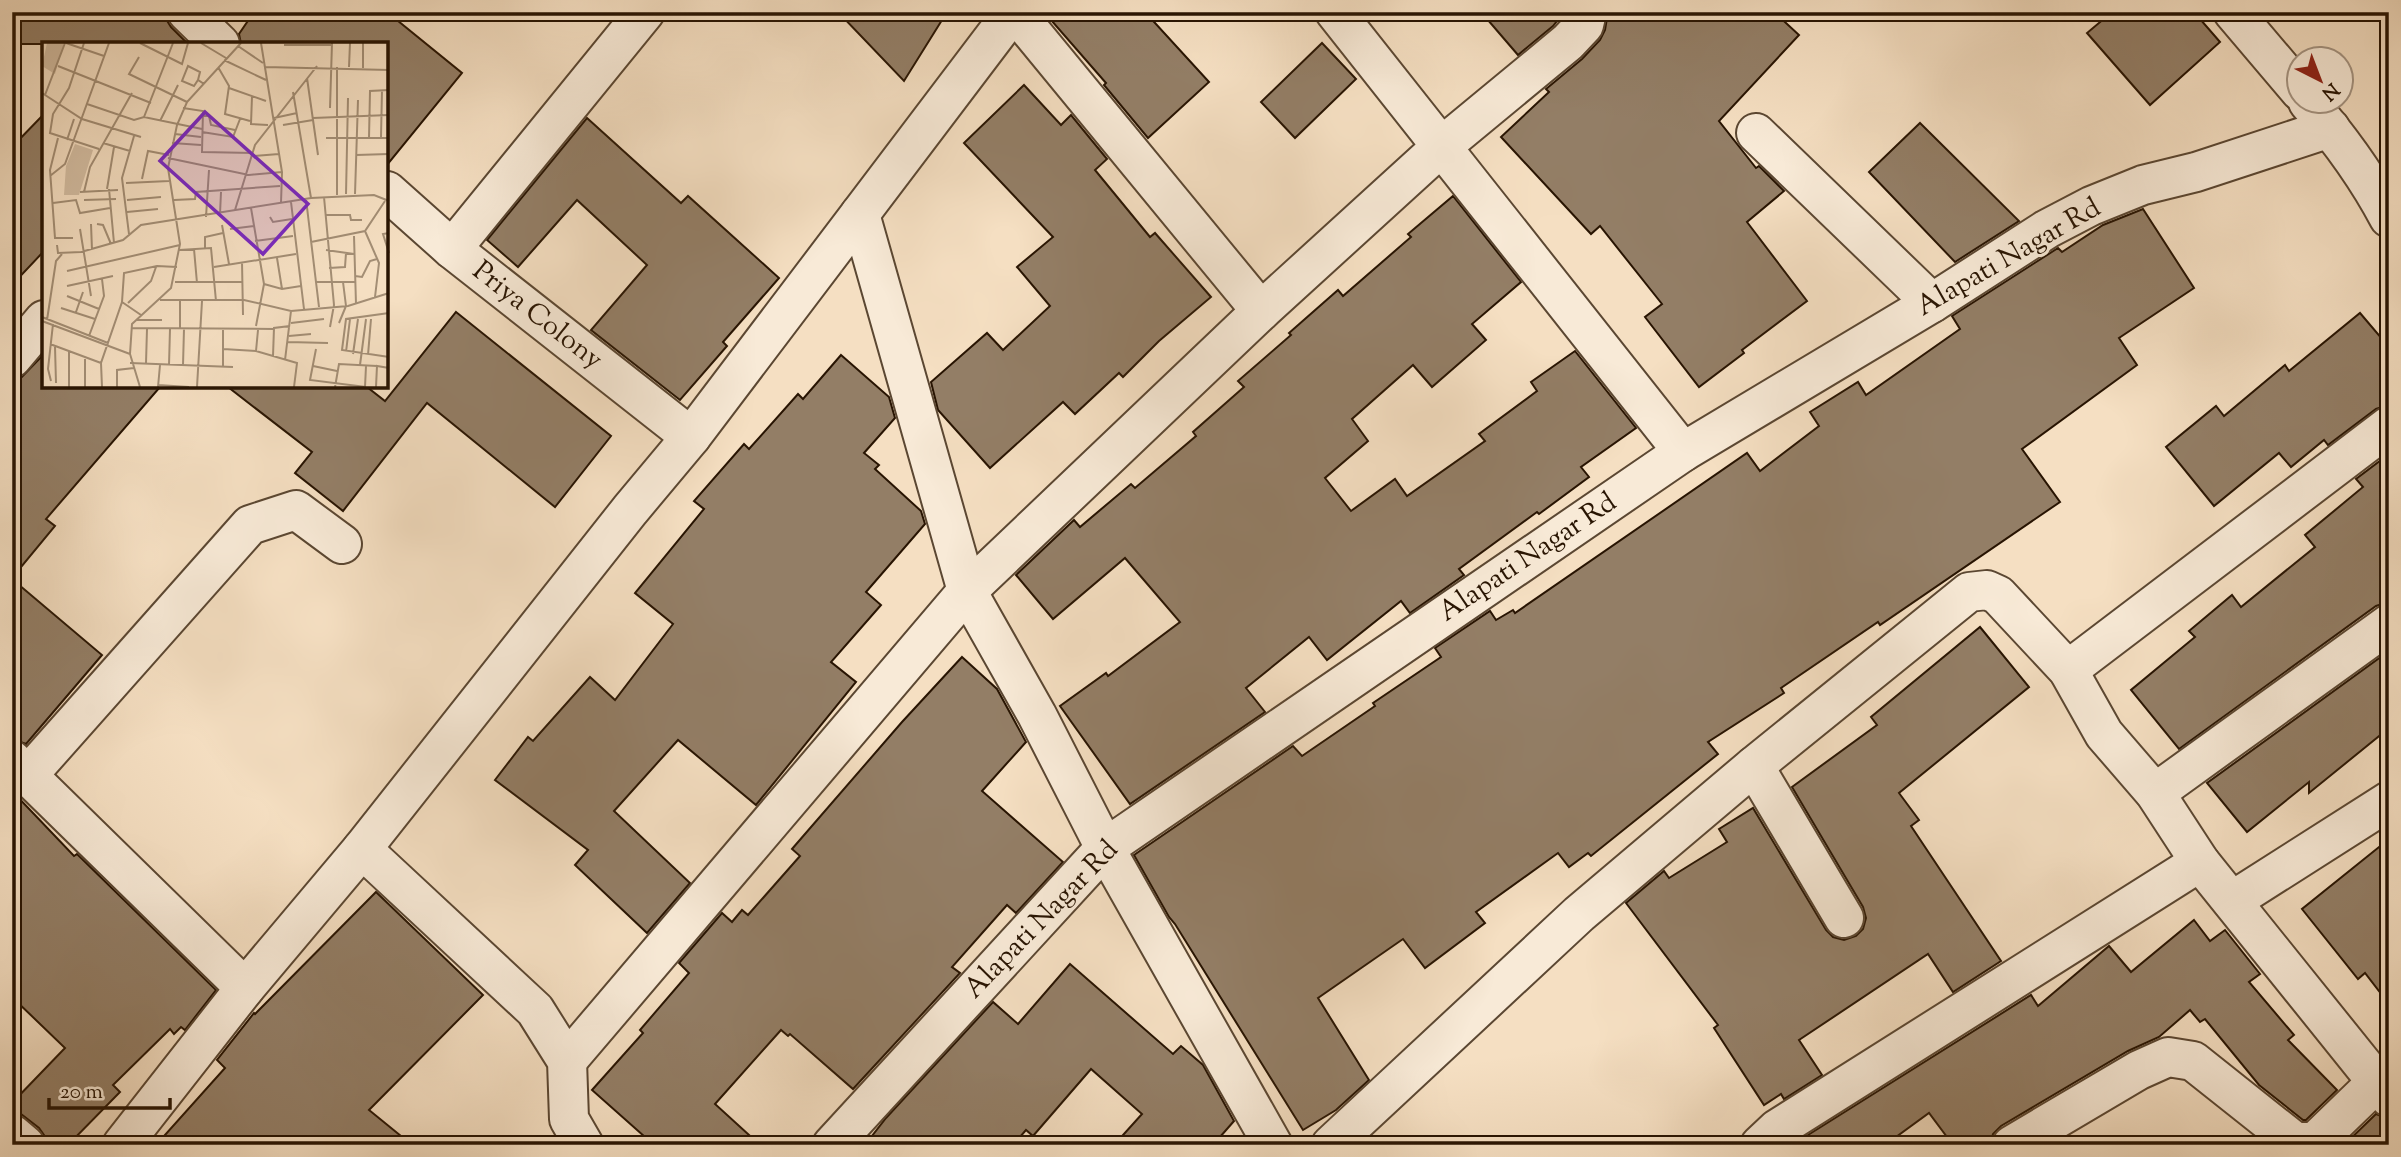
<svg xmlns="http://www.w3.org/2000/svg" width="2401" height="1157" font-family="'Sorts Mill Goudy',serif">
<rect width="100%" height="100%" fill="#f5dfc2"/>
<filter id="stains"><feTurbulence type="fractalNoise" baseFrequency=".00286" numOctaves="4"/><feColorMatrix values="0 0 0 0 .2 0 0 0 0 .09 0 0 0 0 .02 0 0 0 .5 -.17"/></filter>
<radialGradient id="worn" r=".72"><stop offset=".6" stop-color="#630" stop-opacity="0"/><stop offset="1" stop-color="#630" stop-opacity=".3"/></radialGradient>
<g fill="#937e66" stroke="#281402" stroke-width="2">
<polygon points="12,12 166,12 166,19 171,27 188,44 12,44"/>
<polygon points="254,12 387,12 462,73 387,165 387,44 241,44 239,34"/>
<polygon points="838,12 947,12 904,81"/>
<polygon points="1044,12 1145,12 1209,82 1148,138 1104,85 1106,83"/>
<polygon points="1481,12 1564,12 1553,26 1518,55"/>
<polygon points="1608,12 1774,12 1799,35 1719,121 1756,168 1759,166 1784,191 1747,222 1807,301 1742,350 1744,353 1699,387 1645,317 1662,304 1600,226 1591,234 1501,137 1549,92 1546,89 1582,59 1600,40 1605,30"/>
<polygon points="2112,12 2194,12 2220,42 2150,105 2087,33"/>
<polygon points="1322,43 1356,79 1295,138 1261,102"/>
<polygon points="1024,85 1061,125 1071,115 1107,159 1095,170 1150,237 1155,233 1211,297 1159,341 1123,377 1119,373 1075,414 1063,402 990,468 938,410 931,382 987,333 1003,350 1050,306 1017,267 1053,237 964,143"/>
<polygon points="44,114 44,251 12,285 12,147"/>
<polygon points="587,118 681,203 688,196 779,278 723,342 727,346 680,400 591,330 647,265 577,200 518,267 487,240"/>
<polygon points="1920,123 2019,221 1955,262 1869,172"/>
<polygon points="1453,196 1521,282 1472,324 1486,340 1432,387 1413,365 1352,419 1368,441 1325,478 1351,511 1395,479 1407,496 1485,441 1479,434 1537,391 1531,382 1575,351 1636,428 1581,467 1589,477 1539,514 1537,512 1459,569 1464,575 1410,613 1401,601 1327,660 1309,637 1246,688 1265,712 1130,804 1060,706 1106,673 1108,676 1180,622 1125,558 1053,619 1016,575 1074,520 1080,527 1131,484 1135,488 1196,436 1193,432 1244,387 1238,381 1291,335 1289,333 1338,290 1343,296 1411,237 1408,234"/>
<polygon points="2143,209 2194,288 2119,338 2137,365 2022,449 2060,502 1880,625 1878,622 1781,688 1784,693 1708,742 1718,754 1591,856 1588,853 1569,867 1558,853 1476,912 1485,923 1425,968 1403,939 1318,998 1369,1080 1336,1110 1303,1130 1175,924 1169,917 1134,855 1293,746 1302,756 1375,706 1373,703 1441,657 1435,648 1490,611 1496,620 1513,610 1515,613 1747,453 1760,471 1819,426 1810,412 1858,382 1866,395 1960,329 1952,316 2058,248 2062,252 2103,225"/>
<polygon points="456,312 611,436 555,507 427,403 343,511 295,473 312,452 228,387 367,387 385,401"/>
<polygon points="2360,313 2389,347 2389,405 2376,409 2328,445 2324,440 2291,467 2279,453 2214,506 2166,447 2216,406 2224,416 2285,365 2289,371"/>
<polygon points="44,354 44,387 160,387 46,519 55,526 12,578 12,387"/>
<polygon points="841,355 889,397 895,418 864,453 879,465 875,469 921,511 925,524 866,592 881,605 831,662 856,682 756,805 678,740 614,811 690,883 647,933 575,865 588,850 495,780 528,737 533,741 590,677 615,700 673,624 635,593 704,509 694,501 744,444 749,449 798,394 803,399"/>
<polygon points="2389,454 2389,602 2376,606 2179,749 2131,690 2195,637 2189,631 2232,595 2241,607 2315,547 2305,535 2363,487 2356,479"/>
<polygon points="12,579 102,655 26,744 12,739"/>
<polygon points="1980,627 2029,687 1899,793 1919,820 1911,826 2001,961 1953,992 1928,954 1799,1040 1822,1075 1784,1099 1781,1094 1764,1105 1714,1028 1718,1025 1626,903 1664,871 1669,878 1727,842 1719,829 1753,808 1826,930 1833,937 1844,940 1856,936 1863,929 1866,918 1863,907 1792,787 1877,725 1871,717"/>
<polygon points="2389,651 2389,728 2309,793 2309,782 2247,832 2207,783"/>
<polygon points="962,657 997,689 1026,742 982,791 1063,862 1016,913 1007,905 952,967 960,973 853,1089 790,1034 788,1036 781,1030 715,1104 760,1145 654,1145 592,1090 643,1033 640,1030 689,973 679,963 722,913 732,922 742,910 748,915 800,856 792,849 902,722"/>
<polygon points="12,791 74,856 77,854 216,990 185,1030 181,1027 174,1034 170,1029 113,1085 120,1092 68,1145 51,1145 39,1128 12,1107 12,1103 65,1048 12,997"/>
<polygon points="2389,839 2389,1004 2365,973 2358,979 2302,909"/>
<polygon points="376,892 483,995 369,1110 412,1145 156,1145 225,1068 217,1060 254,1013 255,1014"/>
<polygon points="2194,920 2210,941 2225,930 2260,974 2249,982 2294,1035 2288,1040 2337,1090 2306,1120 2303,1120 2259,1085 2205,1019 2200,1022 2190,1010 2159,1037 2128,1051 2001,1126 1993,1134 1990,1145 1953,1145 1929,1113 1885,1145 1814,1145 1808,1135 2031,995 2038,1006 2109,946 2131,972"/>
<polygon points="1070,964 1173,1054 1181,1046 1203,1065 1234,1121 1213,1145 1114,1145 1142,1114 1091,1069 1033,1136 1026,1130 1013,1145 865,1145 886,1118 993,1002 1018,1024"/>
<polygon points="2376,1114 2389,1119 2389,1145 2344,1145"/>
</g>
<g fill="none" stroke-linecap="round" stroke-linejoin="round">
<defs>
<g id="minor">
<polyline points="187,12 220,44"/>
<polyline points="1015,12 1261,311"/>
<polyline points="1335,12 1683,452"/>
<polyline points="2233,12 2300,91"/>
<path d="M2308 102C2339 138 2367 176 2389 218"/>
<polyline points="1756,133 1932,303"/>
<polyline points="387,191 452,249 691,437"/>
<polyline points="860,214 967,591 1037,715 1105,848 1273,1145"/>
<polyline points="452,249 645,12"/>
<polyline points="12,358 44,320"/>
<polyline points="2068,670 2389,426"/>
<polyline points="12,760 245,988"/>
<polyline points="1754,766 1844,918"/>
<polyline points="28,775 250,525 296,510 342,544"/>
<polyline points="2155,793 2389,624"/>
<polyline points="362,849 535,1010 567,1061 569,1119 584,1145"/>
<polyline points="2232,901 2389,801"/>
<polyline points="567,1061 967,591 1261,311 1441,147 1568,42 1584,25 1587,12"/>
<polyline points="12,1134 25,1145"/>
<polyline points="122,1145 245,988 362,849 630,510 691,437 1013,12"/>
<polyline points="832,1145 1105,848 1683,452 1932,303 2047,229 2091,206 2143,185 2196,172 2330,128"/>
<polyline points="1331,1145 1579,914 1754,766 1969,592 1987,590 1998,595 2068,670 2104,734 2155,793 2200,862 2389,1097"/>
<polyline points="1760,1145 1777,1129 2200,862"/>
<polyline points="2012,1145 2139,1070 2168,1057 2193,1061 2295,1142 2315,1142 2377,1082"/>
</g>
</defs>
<use href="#minor" stroke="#5b4732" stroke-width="42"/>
<use href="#minor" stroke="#f8ead7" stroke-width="38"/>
</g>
<g text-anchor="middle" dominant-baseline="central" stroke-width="6" stroke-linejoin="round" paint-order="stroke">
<g font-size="28" fill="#281402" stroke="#f8ead7">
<text transform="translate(2009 258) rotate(-30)">Alapati Nagar Rd</text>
<text transform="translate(537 316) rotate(38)">Priya Colony</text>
<text transform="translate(1528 558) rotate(-34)">Alapati Nagar Rd</text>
<text transform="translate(1042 920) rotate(-46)">Alapati Nagar Rd</text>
</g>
</g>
<g transform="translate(42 42)">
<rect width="346" height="346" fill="#f5dfc2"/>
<path d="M5 1H22L13 32 0 24ZM33 102 51 108 37 153H22L24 124Z" fill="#d2bca1"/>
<path fill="none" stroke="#a38e75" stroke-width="2" d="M24 1 62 14M42 1 27 46 11 72 8 91 57 107M98 1 140 22 146 1M159 1 184 16M219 1 240 130 239 161M242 3H290M196 4 221 21M97 15 87 32 145 60M182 18 224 38M16 24 109 61M176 25 187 44 183 72 208 79M223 25 347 28M307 25 308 1M321 26V1M265 36 276 113M156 38 158 30 146 24 140 39 152 44 156 38 162 42M187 46 224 59M251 50 269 156M0 51 40 77 99 95M3 53 23 1M210 54 209 82 226 83M45 62 92 78 102 75 160 87M141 66 161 69 160 110 211 111M288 66 290 1M161 74H167L169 83 193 88M102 75 131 1M232 76 255 71M271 76 347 73M118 79 136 43M241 83 271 78M160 90 191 95 198 77M133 92 159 95M339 95 340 48M16 96 8 128 13 196H31M284 96H347M327 96 328 49 347 48M25 98 32 77M61 101 88 109M130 101 159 103M314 113 347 112M211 114 237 112M126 116 207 133 240 130M8 134 23 122 67 1M100 137 106 109 127 113M84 141 127 139M65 147 72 105M67 147 72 201M38 150 76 148M42 150 48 125 90 51M304 152 306 56M313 152 316 58M295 153V25M282 155 292 263 288 285M264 157 277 265M42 158 74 157M85 158 119 155M132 158 153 157 154 150 238 144M249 160 262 267M11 161 34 158 38 171 68 166M209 166 222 242 214 284M193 168 213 103 275 24M85 170 116 167M178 172 179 150M283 173H308L309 178H320M164 175 167 128M228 175 231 180 250 177M49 182 50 208M55 182 61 183 69 202M180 183 187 222M38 187 49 254M188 187 212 184M323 189 337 221 333 255M347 191 341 192 347 211M87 192 80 136 92 94M312 194 314 262M213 199 251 194M269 200 323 189 343 159M15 203 16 211 39 210 81 198 99 183 269 156 332 153 347 159M152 207 155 241M163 207V195L181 191M137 208 169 206 174 259M284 208 312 212M235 216 240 247M200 220 201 273M172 225 254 212M287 226 303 225 304 211M25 229 138 203M313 234 320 235 328 219 335 217M133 240H201M274 240H313M222 242 240 247 259 244M25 244 71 234M25 254 57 267M118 258H202L249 269 306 264 347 251M80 260 99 273M86 261 109 239 114 225M19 266 53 277M34 270 41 250M347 271 304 277 300 308 347 315M0 275 66 301M5 278 14 219 20 212M95 278H120M0 279 88 312M249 281 282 277M297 281 304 264 301 240M89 286 232 287M138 287V258M181 288V324M47 294 62 254 60 237M247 294 269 292M246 300 286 301M8 302 59 321M13 305 14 341M181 307 214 309 255 321 252 345M274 307 268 338 324 345M27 309V345M214 309 216 288M304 310 308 277M311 312 316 277M326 313 329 277M231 314 232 286 248 284M43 317V345M243 318 249 269M88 321 191 325M104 321 105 287M127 323 128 287M141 323 142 287M318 323 324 277M271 324 295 329M9 339 6 327 11 282M116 343 147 345M60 345 59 321 80 260 82 231 115 224 135 225M75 345V328L92 326M98 345 88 312 90 282 129 246 138 202 126 126 135 83 145 60 199 1M116 345 118 323M155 345 160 259M293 345 297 322 335 324M323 345 324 324M334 345 335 324 347 326"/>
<path fill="#7b2cbf" fill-opacity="0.15" stroke="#7b2cbf" stroke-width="3.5" d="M163 70 266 162 221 212 118 119Z"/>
<rect width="346" height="346" fill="none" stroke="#281402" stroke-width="3.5"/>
</g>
<rect width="2401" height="1157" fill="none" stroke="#f5dfc2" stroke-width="42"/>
<rect x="14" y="14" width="2373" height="1129" fill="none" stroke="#281402" stroke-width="3.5"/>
<rect x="21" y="21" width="2359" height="1115" fill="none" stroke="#281402" stroke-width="2"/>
<g transform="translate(2320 80) rotate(138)"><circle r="33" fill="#f8ead7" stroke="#a59482" stroke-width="2"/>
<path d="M0-5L12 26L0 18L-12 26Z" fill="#8f2418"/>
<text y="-10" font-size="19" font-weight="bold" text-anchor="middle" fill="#281402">N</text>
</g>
<path d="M49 1098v10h121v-10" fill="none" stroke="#281402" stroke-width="3.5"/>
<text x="60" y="1098" font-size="21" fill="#281402" stroke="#f8ead7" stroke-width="5" paint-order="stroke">20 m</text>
<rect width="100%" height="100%" filter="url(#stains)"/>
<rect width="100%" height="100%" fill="url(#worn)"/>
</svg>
